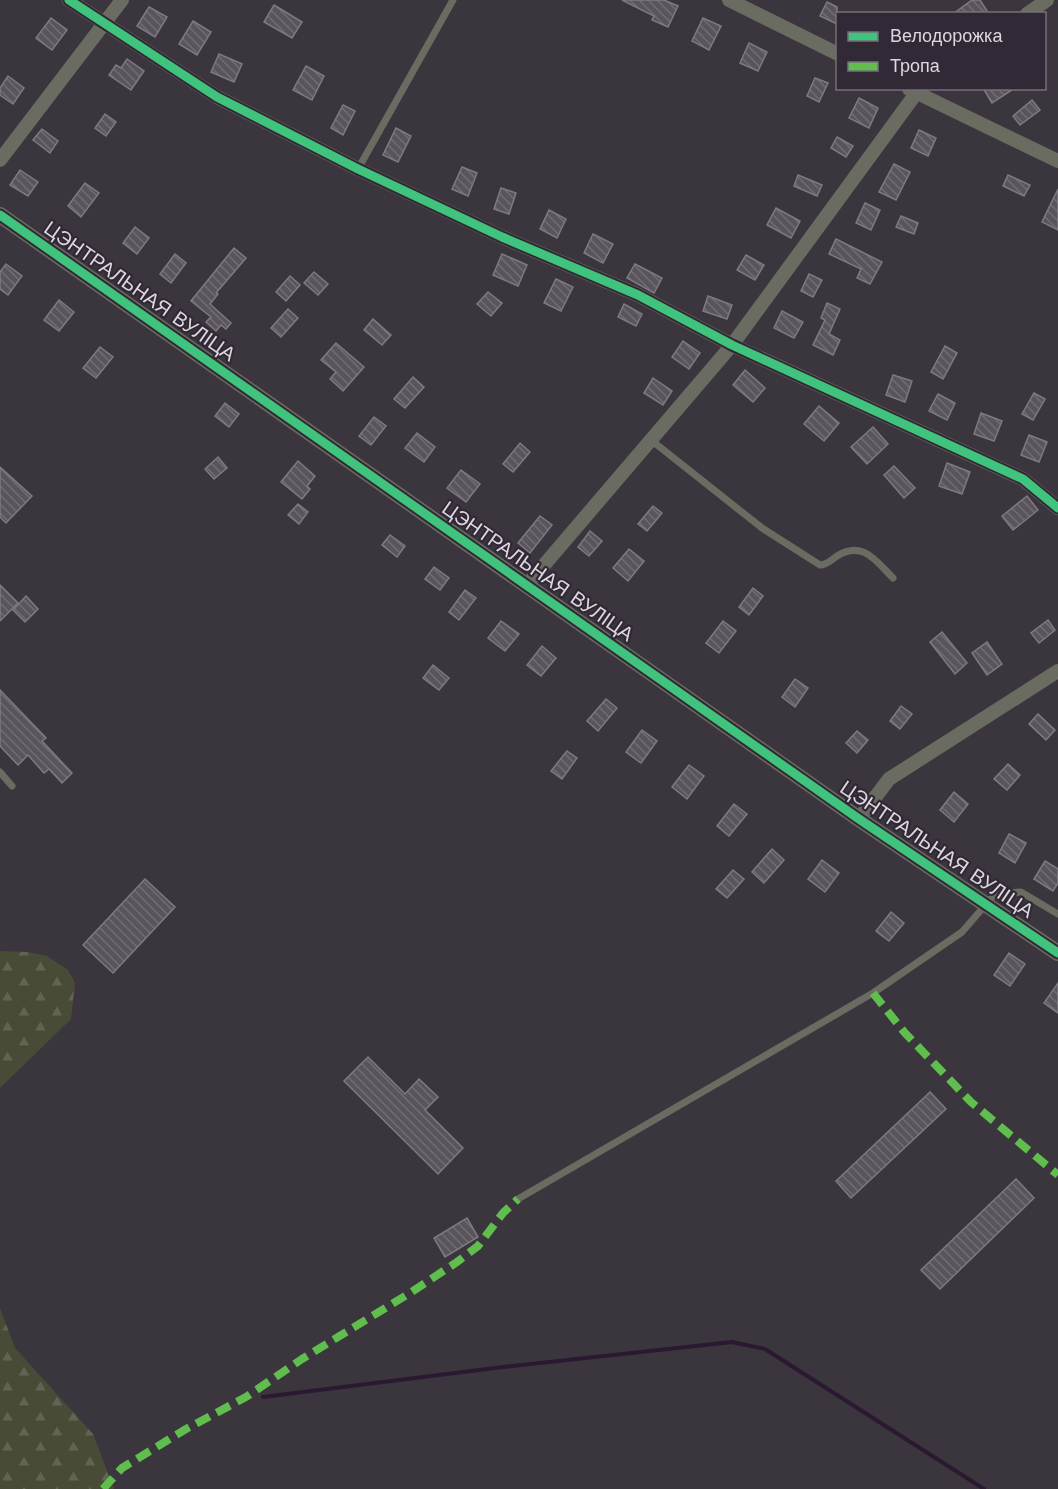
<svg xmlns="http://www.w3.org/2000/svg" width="1058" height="1489" font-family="'Work Sans',sans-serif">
<defs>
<pattern id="forest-firs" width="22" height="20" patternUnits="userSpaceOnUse" patternTransform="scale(1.5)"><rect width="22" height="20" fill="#484b36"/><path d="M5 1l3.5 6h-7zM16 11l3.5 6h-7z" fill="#626453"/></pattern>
<pattern id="building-back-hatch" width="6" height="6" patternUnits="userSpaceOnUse" patternTransform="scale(1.5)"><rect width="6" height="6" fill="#5a545d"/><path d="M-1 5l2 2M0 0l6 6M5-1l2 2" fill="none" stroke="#716c74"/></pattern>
</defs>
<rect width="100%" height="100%" fill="#3b363d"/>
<g fill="url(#forest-firs)">
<polygon points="0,951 28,952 47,956 68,970 75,983 71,1019 0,1088"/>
<polygon points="0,1308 15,1348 93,1434 114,1489 0,1489"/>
</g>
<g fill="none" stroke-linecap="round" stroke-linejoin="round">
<polyline stroke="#2a1931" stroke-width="4" points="263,1397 503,1367 732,1342 765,1349 984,1489"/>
</g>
<g fill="url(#building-back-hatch)" stroke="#7f7a81" stroke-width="1.5">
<polygon points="622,0 664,0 678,6 668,27 652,20 654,16"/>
<polygon points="972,0 980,0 989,14 953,14"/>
<polygon points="827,2 837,7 837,24 820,16"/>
<polygon points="274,5 302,22 292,38 264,22"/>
<polygon points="149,7 167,17 155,37 137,26"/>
<polygon points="51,18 67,30 52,50 36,38"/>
<polygon points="703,18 721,26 709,50 692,41"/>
<polygon points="193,21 211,32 197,55 179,44"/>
<polygon points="749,43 767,52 758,71 740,63"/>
<polygon points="219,54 242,64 234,82 211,72"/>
<polygon points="127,59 144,71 131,90 109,75 116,65 121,68"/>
<polygon points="306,66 324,76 312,100 293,90"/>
<polygon points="8,76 24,88 13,104 0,95 0,88"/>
<polygon points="815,78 828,83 819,102 807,96"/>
<polygon points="983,88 1015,88 992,103"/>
<polygon points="859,98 878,108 869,128 849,118"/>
<polygon points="1032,100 1040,110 1020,125 1013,116"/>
<polygon points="343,105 355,111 343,135 331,128"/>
<polygon points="105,114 116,122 106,136 95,128"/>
<polygon points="396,128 411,136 398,162 383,155"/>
<polygon points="42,129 58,141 50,153 33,140"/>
<polygon points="919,130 936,138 928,156 911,148"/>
<polygon points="837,137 853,146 846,157 831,148"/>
<polygon points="894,164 910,172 896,200 879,192"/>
<polygon points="462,167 477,173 468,196 452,189"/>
<polygon points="20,170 38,182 28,196 10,185"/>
<polygon points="798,175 822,185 817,196 794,186"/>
<polygon points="1008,175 1030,185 1024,196 1003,186"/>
<polygon points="85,183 99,193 81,217 68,206"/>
<polygon points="501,188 516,193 509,214 494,209"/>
<polygon points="1058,189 1058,230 1042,222"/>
<polygon points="865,203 880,210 871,230 856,223"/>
<polygon points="776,208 800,221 791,238 767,225"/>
<polygon points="549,210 566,219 557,238 540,229"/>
<polygon points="901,216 918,223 914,234 896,227"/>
<polygon points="135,227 149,238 137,254 123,243"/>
<polygon points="593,234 613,244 603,263 584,253"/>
<polygon points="836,239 882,262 870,284 857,278 861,269 829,254"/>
<polygon points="234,248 246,258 216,293 218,294 210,304 231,323 226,329 221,325 216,331 206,322 211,317 191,301"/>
<polygon points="175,254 186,263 171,283 160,274"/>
<polygon points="502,254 527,265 518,286 493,275"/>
<polygon points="746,255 764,265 755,280 737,270"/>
<polygon points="6,264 22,276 8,295 0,289 0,272"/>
<polygon points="635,264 662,278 654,293 627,278"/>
<polygon points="314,272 328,284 318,295 304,283"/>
<polygon points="809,274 822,280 813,297 801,291"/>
<polygon points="290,276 300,285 286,301 276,292"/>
<polygon points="556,279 573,287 561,311 544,303"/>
<polygon points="488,292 502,303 491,316 477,304"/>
<polygon points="708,296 732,305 727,319 703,311"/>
<polygon points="59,300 74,312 59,331 44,320"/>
<polygon points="827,303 840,309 829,334 840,340 833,355 813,345 825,320 821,318"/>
<polygon points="624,304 642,314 636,326 618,317"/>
<polygon points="288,309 298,318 281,337 271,328"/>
<polygon points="782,311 803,322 794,338 774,328"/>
<polygon points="373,319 391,335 382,345 364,330"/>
<polygon points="683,341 700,353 689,369 672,357"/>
<polygon points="336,343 364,367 343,391 330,379 336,372 321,360"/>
<polygon points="945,346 957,353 943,379 931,372"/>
<polygon points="100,347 113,357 96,378 83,368"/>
<polygon points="745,370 765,388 753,402 733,385"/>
<polygon points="893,375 912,381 905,402 886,395"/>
<polygon points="413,377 424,387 405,408 394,399"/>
<polygon points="653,378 672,391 663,405 644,393"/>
<polygon points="1034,393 1045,399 1033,420 1022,414"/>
<polygon points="938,394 955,403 947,420 929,411"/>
<polygon points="225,403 239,414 229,427 215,416"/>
<polygon points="819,406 839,423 824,441 804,424"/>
<polygon points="981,413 1002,421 994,441 974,434"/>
<polygon points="374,417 386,426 371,445 359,436"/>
<polygon points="873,427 888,444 867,464 851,447"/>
<polygon points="417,433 435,447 424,462 405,448"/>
<polygon points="1029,435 1047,442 1039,462 1021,455"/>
<polygon points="520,443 530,452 513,472 503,464"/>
<polygon points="218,457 227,468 214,479 205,469"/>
<polygon points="298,461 315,476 307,486 310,489 302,499 281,482"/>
<polygon points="947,463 970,472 962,494 939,486"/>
<polygon points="894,466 915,488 904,498 884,475"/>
<polygon points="0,467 32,496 6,523 0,517"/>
<polygon points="461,470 480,484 466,502 447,488"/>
<polygon points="1027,496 1038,510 1013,530 1002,516"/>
<polygon points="298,504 308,512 299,524 288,515"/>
<polygon points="653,506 662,513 647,531 638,524"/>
<polygon points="540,516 552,525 530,553 518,543"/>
<polygon points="590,531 602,541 589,556 578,547"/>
<polygon points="390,535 405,546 397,557 382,545"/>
<polygon points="629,549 644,561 628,581 613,568"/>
<polygon points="434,567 449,578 440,590 425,579"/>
<polygon points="0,585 18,603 0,621"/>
<polygon points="753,588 763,596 749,615 739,607"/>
<polygon points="465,590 476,598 459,620 449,612"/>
<polygon points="26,596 38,609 25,622 13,610"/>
<polygon points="1048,620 1055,630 1039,643 1031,633"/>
<polygon points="501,621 519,634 505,651 488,638"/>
<polygon points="723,621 736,631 719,653 706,643"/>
<polygon points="942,632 967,663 955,674 930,642"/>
<polygon points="987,642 1002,664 987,675 972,653"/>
<polygon points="542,646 556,658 541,676 527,665"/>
<polygon points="433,665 449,678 439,690 423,678"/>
<polygon points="795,679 808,688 795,707 782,697"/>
<polygon points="0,690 46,738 42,741 72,773 62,783 49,769 44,773 28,755 18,765 0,746"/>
<polygon points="606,699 617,708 598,731 587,721"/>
<polygon points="901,706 912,714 900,729 890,721"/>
<polygon points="1038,714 1055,730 1046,740 1029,724"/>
<polygon points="642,730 657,741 641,763 626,752"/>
<polygon points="857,731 868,740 857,753 846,743"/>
<polygon points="567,751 577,758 562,779 551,771"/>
<polygon points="1008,764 1020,775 1007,790 994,779"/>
<polygon points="689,765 704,776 687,799 672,787"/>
<polygon points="954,792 968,804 954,822 940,810"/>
<polygon points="734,804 747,814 729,836 717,826"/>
<polygon points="1009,834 1026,843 1015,863 999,853"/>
<polygon points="772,849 784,860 764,883 752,872"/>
<polygon points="822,860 839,873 825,892 808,879"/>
<polygon points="1045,861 1058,869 1058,883 1053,891 1034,879"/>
<polygon points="733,870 744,879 727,898 716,889"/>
<polygon points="145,879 175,907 113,973 83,945"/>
<polygon points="891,912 904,923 889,941 876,931"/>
<polygon points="1009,953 1025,964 1010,986 994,975"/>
<polygon points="1058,983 1058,1013 1044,1003"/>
<polygon points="368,1057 405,1094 419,1079 438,1097 425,1110 463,1148 438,1174 344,1081"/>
<polygon points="930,1092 946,1109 851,1198 836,1181"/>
<polygon points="1016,1179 1034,1198 940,1289 921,1270"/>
<polygon points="467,1218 478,1237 445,1257 434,1238"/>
</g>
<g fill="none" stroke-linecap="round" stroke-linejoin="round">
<g stroke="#6a6b61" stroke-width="7">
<polyline points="358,169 453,0"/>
<path d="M651 440 762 528 820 565C827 565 831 560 837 556 863 540 876 561 893 578"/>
<polyline points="0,772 12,786"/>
<polyline points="518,1199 873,993 962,932 995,894 1021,892 1058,914"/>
</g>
<g stroke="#6a6b61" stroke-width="14">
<polyline points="69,0 217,97 358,169 502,237 638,295 732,345 1023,479 1058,508"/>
<polyline points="729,0 838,54"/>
<polyline points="1027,14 1047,0"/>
<polyline points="909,89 1058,161"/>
<polyline points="0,160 122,0"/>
<polyline points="527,585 732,345 920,88"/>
<polyline points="859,819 889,779 1058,671"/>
</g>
<polyline stroke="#6a6b61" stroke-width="16" points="0,215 859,819 1058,953"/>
<g stroke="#5fbe4e" stroke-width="8" stroke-dasharray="15 8" stroke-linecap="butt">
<polyline points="873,993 905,1033 971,1102 1058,1175"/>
<polyline points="103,1489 122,1468 186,1429 246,1397 302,1359 410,1293 457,1262 478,1246 503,1213 518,1199"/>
</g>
<defs>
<g id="cycleway">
<polyline points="69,0 217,97 358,169 502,237 638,295 732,345 1023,479 1058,508"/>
<polyline points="0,215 859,819 1058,953"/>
</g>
</defs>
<use href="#cycleway" stroke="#322936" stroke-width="13"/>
<use href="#cycleway" stroke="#40c37c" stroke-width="9"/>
</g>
<g text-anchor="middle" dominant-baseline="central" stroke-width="4.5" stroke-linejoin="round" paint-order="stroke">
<g font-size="20" fill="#ddd7df" stroke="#322936">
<text transform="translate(140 291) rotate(35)">ЦЭНТРАЛЬНАЯ ВУЛІЦА</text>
<text transform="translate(538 571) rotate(35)">ЦЭНТРАЛЬНАЯ ВУЛІЦА</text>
<text transform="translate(937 849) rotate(34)">ЦЭНТРАЛЬНАЯ ВУЛІЦА</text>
</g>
</g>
<rect x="836" y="12" width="210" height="78" fill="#322936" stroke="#766f7a" stroke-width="1.5"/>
<rect x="848" y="32" width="30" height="9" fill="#40c37c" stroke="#766f7a" stroke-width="1.5"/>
<text x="890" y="42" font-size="18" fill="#ddd7df">Велодорожка</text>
<rect x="848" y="62" width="30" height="9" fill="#5fbe4e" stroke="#766f7a" stroke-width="1.5"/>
<text x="890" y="72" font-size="18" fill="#ddd7df">Тропа</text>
</svg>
